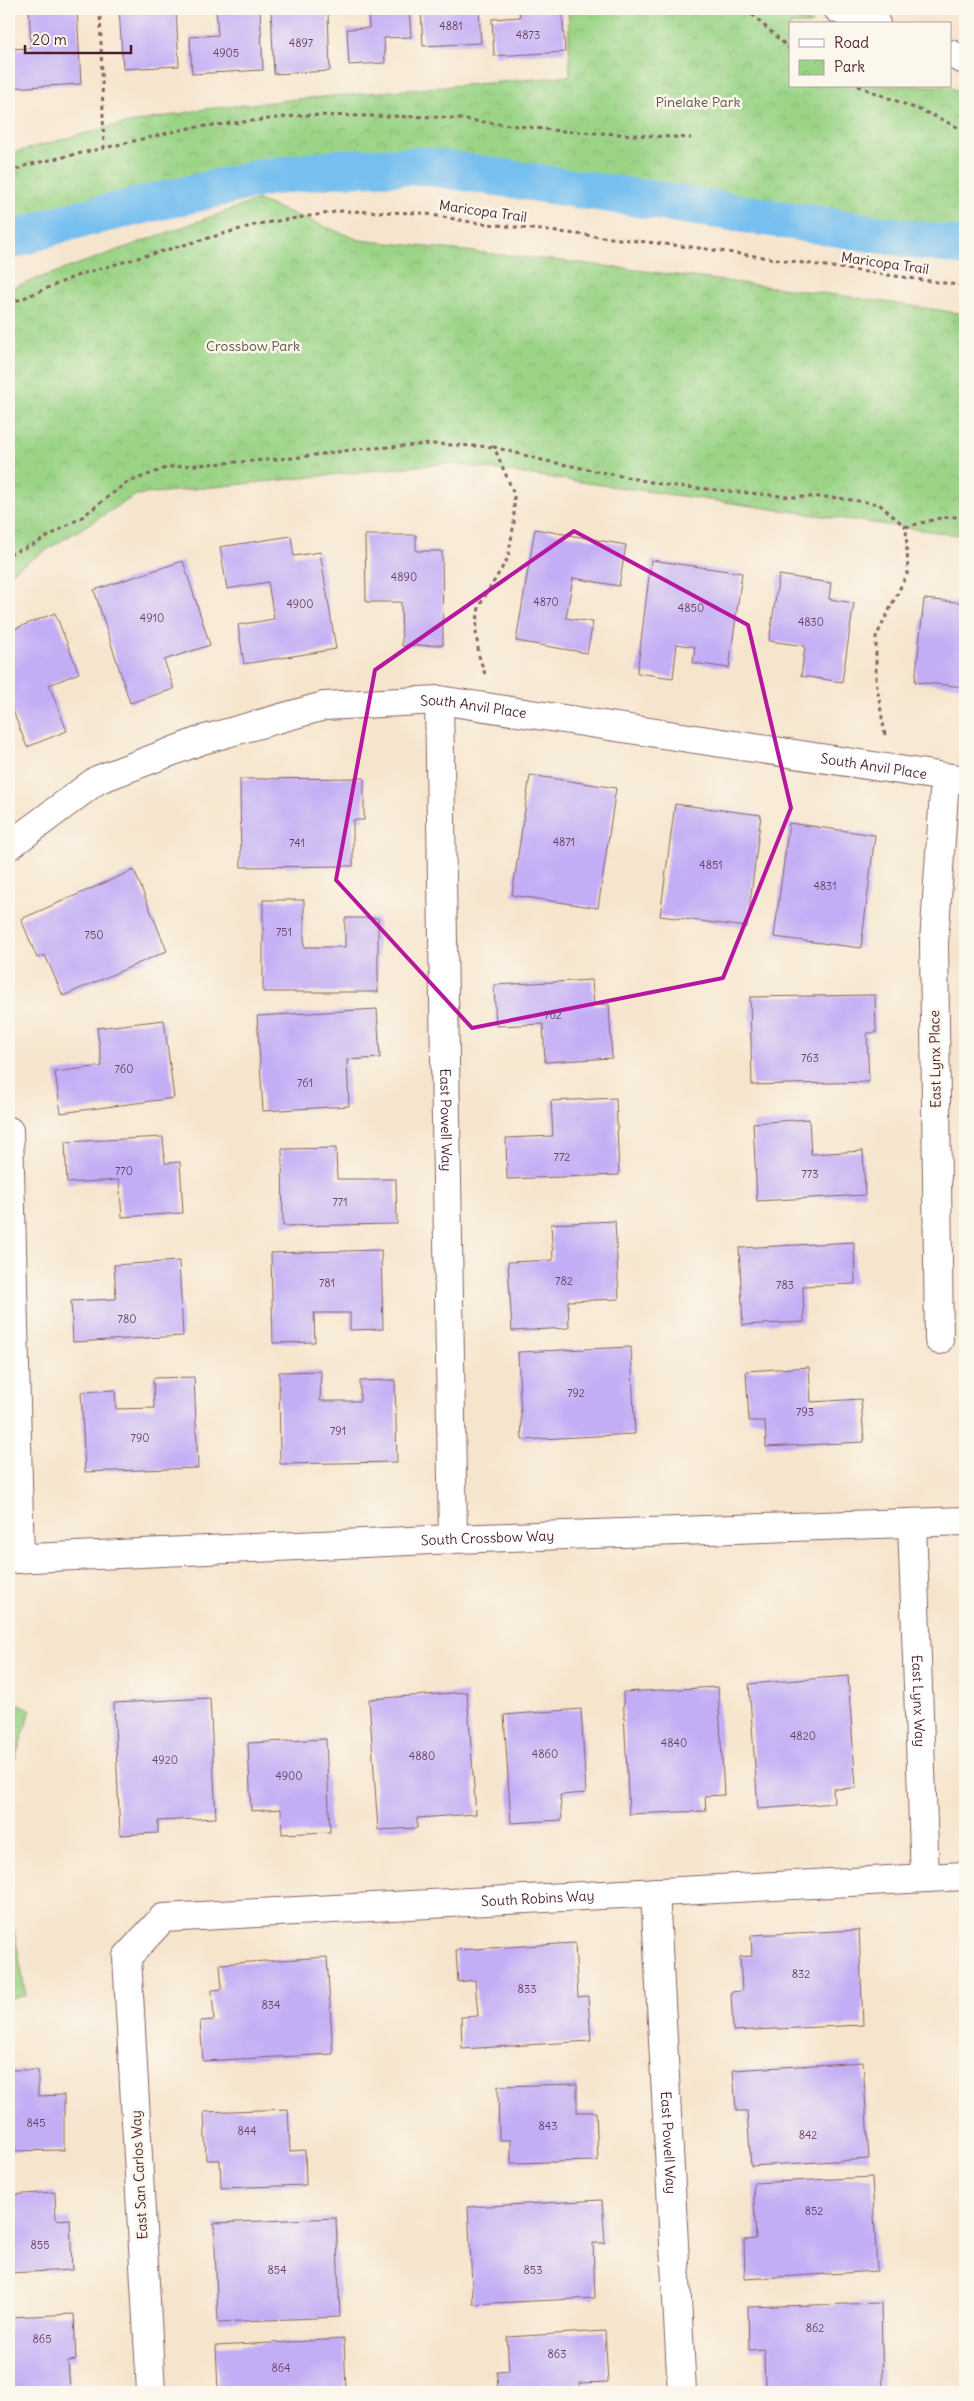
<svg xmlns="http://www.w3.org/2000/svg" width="974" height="2401" font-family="Delius,sans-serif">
<defs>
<pattern id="park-crowns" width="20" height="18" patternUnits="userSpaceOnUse" patternTransform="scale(1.25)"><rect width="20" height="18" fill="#9bd487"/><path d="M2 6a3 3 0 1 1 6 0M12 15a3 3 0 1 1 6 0" fill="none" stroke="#87b675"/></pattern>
</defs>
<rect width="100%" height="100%" fill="#fbf7ec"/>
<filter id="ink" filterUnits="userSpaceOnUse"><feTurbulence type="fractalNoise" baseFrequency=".02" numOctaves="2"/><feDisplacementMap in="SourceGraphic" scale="10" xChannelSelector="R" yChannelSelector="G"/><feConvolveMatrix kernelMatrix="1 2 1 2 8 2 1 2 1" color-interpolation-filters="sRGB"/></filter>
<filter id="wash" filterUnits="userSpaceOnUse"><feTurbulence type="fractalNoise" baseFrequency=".0096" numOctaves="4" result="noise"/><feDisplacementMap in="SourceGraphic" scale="20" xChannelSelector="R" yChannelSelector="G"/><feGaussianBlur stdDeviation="1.12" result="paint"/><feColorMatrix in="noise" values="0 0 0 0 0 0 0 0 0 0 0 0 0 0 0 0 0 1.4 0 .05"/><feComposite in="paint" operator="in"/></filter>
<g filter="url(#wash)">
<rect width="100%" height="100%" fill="#f6e5cd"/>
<g fill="url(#park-crowns)" stroke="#727a59">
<polygon points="568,9 782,9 813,24 790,24 790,86 947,86 965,94 965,237 430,157 321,160 214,176 9,234 9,154 108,127 206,109 299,99 570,76"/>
<polygon points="258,200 359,240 580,263 845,296 965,314 965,536 446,463 136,495 9,573 9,289"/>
<polygon points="9,1699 31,1710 12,1769 9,1834"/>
<polygon points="9,1902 26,1996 9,1998"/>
</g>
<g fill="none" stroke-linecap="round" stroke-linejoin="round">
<polyline stroke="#76bfef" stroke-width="38" points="9,241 63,223 267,177 340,168 424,166 965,247"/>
</g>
<g id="blocks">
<g fill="#c3adf5">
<polygon points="29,9 77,9 81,84 9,88 9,49 31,48"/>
<polygon points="119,9 176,9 179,66 123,69"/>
<polygon points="216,9 260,9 263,70 192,74 190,37 218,35"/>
<polygon points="271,9 344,9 344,13 328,14 330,71 274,74"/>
<polygon points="368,9 409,9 411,37 384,38 385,63 349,65 347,29 369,28"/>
<polygon points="421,9 479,9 481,43 423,46"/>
<polygon points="519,9 562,9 565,52 494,56 492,19 520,17"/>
<polygon points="535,529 626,545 619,586 573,578 566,618 593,622 587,653 516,641"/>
<polygon points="365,535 416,535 416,551 442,551 443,645 402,646 401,602 366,602"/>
<polygon points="291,536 294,556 320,552 336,649 244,664 238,625 274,619 268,582 227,589 220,547"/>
<polygon points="651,560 742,573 729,668 693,663 695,647 677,644 673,678 637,673"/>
<polygon points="183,561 210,645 164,660 174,689 130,703 94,590"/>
<polygon points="779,575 831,583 829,599 854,603 842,682 801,676 805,646 769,641"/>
<polygon points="924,599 965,603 965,687 915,682"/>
<polygon points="55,613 79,673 49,685 67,731 27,747 9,701 9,650 12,649 9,641 9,631"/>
<polygon points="964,688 965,688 965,720 961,720"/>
<polygon points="530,775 616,788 598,908 512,895"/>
<polygon points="364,778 364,820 353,820 353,866 241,867 240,779"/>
<polygon points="675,804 761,815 747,927 660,916"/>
<polygon points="789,823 875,835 861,948 774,937"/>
<polygon points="134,870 167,951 63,996 45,955 37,958 21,919"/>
<polygon points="263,900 304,900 304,947 345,947 345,918 378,918 378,992 263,992"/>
<polygon points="592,980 594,1005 609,1004 612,1058 545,1062 543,1024 496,1026 494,985"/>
<polygon points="875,995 876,1033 867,1033 869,1082 752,1085 750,997"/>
<polygon points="377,1009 380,1058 347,1060 349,1106 263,1111 257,1016"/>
<polygon points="164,1020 174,1098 61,1113 55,1072 102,1066 97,1028"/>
<polygon points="616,1098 619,1175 507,1179 506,1138 553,1136 551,1101"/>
<polygon points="809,1119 811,1154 863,1151 865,1195 757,1201 753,1123"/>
<polygon points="163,1137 165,1163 180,1162 183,1213 122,1217 119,1180 67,1183 65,1142"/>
<polygon points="336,1148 337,1179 396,1179 397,1224 283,1226 282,1149"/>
<polygon points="615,1221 619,1299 568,1301 569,1328 512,1331 508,1262 553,1260 551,1224"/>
<polygon points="854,1242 855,1284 803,1286 804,1322 743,1325 739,1248"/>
<polygon points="381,1250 383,1329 350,1330 350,1313 314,1313 315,1342 273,1343 271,1253"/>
<polygon points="179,1261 183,1336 73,1342 71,1301 116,1299 114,1265"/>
<polygon points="631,1347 635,1434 522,1440 518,1352"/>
<polygon points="809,1367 811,1402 861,1399 864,1442 766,1447 765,1421 749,1421 746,1371"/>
<polygon points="321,1371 320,1401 360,1401 360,1381 395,1380 397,1462 280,1464 279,1372"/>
<polygon points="194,1377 198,1468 85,1472 81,1392 115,1390 116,1409 154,1408 153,1378"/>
<polygon points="848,1676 856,1788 833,1789 834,1803 758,1809 749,1684"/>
<polygon points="718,1687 724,1795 705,1796 706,1811 629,1814 623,1692"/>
<polygon points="467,1692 476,1814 417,1818 417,1828 378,1830 369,1699"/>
<polygon points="210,1698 216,1818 158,1821 158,1833 120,1835 114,1703"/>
<polygon points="581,1709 586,1793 560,1795 562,1820 511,1823 504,1715"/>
<polygon points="326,1739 330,1832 282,1834 281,1809 251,1811 248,1743"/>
<polygon points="859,1930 863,2025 733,2031 731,1992 742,1991 740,1957 752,1956 751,1935"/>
<polygon points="575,1943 578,1997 588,1996 591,2041 462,2049 461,2017 478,2016 475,1980 458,1982 456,1950"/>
<polygon points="327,1957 333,2054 203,2061 200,2021 214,2020 212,1990 222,1989 220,1964"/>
<polygon points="863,2062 869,2159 751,2166 747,2111 736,2111 733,2070"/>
<polygon points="9,2070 38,2070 38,2096 64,2095 64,2150 9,2151"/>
<polygon points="577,2084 577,2112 596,2112 598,2161 511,2163 511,2140 499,2140 498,2086"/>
<polygon points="288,2109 290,2151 305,2150 306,2185 221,2188 220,2160 206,2160 204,2112"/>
<polygon points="872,2177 877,2271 745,2279 744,2240 756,2239 753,2183"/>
<polygon points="55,2192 56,2220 70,2219 72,2270 9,2273 9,2195"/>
<polygon points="602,2200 605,2243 593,2243 595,2298 473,2304 468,2207"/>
<polygon points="336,2218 340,2317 218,2322 214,2223"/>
<polygon points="881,2303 883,2392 765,2392 764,2349 749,2350 748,2307"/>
<polygon points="74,2314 76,2360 68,2361 70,2390 56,2392 9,2392 9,2317"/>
<polygon points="605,2331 608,2382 580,2383 580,2392 498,2392 497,2372 509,2371 507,2337"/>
<polygon points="344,2339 346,2392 223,2392 223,2390 218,2390 216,2346"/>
</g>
</g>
</g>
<g filter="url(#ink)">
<use href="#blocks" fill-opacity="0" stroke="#866464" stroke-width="1"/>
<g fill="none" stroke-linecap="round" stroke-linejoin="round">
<defs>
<g id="minor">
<polyline points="838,9 876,24"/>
<polyline points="950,54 965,60"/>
<path id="s1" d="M439 700 453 1539"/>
<path id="s2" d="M9 846 97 780 202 740 324 706 439 700 965 780"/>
<polyline points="9,1131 20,1559"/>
<polyline points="939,1340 934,943 945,778"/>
<path id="s3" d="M912 1523 925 1878"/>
<path id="s4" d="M9 1559 453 1539 965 1521"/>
<path id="s5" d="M655 1892 682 2392"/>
<path id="s6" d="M151 2392 127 1957 163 1918 965 1876"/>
</g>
</defs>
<use href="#minor" stroke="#866464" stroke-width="30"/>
<g stroke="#866464" stroke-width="3" stroke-dasharray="4 4" stroke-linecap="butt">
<polyline points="100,9 104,148 189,128 304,115 442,117 561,131 691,138"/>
<polyline points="746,9 790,49"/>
<polyline points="858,86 930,114 965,131"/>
<polyline points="9,173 27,165 104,148"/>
<polyline points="9,304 81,274 258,224 342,211 421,213 471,222 699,248 965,286"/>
<polyline points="9,554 33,545 82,517 126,483 169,467 293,458 358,449 433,444 494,447"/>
<polyline points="485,674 479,656 476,632 479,606 508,558 514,523 514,494 494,447 542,460 665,485 791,497 831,497 879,504 906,527"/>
<polyline points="885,735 876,681 876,637 908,572 906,527 940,518 965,516"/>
</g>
<use href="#minor" stroke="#fff" stroke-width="28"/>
</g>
</g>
<path fill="none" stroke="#b5179e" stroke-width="4" stroke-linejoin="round" d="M574 531 748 625 791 808 723 978 472 1028 336 880 375 670Z"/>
<g text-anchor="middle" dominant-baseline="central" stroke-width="5" stroke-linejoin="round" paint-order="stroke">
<g font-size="11" fill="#68425e">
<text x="451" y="26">4881</text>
<text x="528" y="35">4873</text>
<text x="301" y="43">4897</text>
<text x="226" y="53">4905</text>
<text x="404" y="577">4890</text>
<text x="546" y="602">4870</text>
<text x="300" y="604">4900</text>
<text x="691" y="608">4850</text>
<text x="152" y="618">4910</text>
<text x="811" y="622">4830</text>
<text x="564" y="842">4871</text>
<text x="297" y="843">741</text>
<text x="711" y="865">4851</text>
<text x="825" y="886">4831</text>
<text x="284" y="932">751</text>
<text x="94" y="935">750</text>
<text x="553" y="1015">762</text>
<text x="810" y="1058">763</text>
<text x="124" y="1069">760</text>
<text x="305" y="1083">761</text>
<text x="562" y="1157">772</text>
<text x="124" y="1171">770</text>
<text x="810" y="1174">773</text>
<text x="340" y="1202">771</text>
<text x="564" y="1281">782</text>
<text x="327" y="1283">781</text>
<text x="785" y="1285">783</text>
<text x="127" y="1319">780</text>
<text x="576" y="1393">792</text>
<text x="805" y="1412">793</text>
<text x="338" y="1431">791</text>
<text x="140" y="1438">790</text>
<text x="803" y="1736">4820</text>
<text x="674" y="1743">4840</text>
<text x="545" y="1754">4860</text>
<text x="422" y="1756">4880</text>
<text x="165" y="1760">4920</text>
<text x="289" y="1776">4900</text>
<text x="801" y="1974">832</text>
<text x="527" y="1989">833</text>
<text x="271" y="2005">834</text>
<text x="36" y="2123">845</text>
<text x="548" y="2126">843</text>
<text x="247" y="2131">844</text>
<text x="808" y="2135">842</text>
<text x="814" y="2211">852</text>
<text x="40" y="2245">855</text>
<text x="277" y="2270">854</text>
<text x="533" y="2270">853</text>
<text x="815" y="2328">862</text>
<text x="42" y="2339">865</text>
<text x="557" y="2354">863</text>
<text x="281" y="2368">864</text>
</g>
<g font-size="14" fill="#625547" stroke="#fbf7ec">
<text x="698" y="102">Pinelake Park</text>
<text x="253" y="346">Crossbow Park</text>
</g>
<g font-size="14" fill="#4a1f2b" stroke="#fbf7ec">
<text transform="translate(483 211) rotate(8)">Maricopa Trail</text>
<text transform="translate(885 263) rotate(8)">Maricopa Trail</text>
<text stroke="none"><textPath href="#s2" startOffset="499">South Anvil Place</textPath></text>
<text stroke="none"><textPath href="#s2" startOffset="904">South Anvil Place</textPath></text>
<text transform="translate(935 1059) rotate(-91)">East Lynx Place</text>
<text stroke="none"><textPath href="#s1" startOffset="420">East Powell Way</textPath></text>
<text stroke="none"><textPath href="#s4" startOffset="479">South Crossbow Way</textPath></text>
<text stroke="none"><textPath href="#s3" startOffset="178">East Lynx Way</textPath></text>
<text stroke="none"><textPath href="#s6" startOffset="864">South Robins Way</textPath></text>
<text stroke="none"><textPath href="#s5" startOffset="251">East Powell Way</textPath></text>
<text transform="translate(139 2175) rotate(-93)">East San Carlos Way</text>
</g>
</g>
<rect width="974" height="2401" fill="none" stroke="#fbf7ec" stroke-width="30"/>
<rect x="789" y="22" width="162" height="65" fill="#fbf7ec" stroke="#b4a19f"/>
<rect x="799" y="39" width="25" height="8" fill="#ffffff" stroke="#b4a19f"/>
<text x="834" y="48" font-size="15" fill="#4a1f2b">Road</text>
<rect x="799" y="60" width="25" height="15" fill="url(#park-crowns)" stroke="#b4a19f"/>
<text x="834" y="72" font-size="15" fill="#4a1f2b">Park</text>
<path d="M25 45v8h106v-8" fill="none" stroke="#4a1f2b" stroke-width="2.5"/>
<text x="32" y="45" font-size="15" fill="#4a1f2b" stroke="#fbf7ec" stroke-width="4" paint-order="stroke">20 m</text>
</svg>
